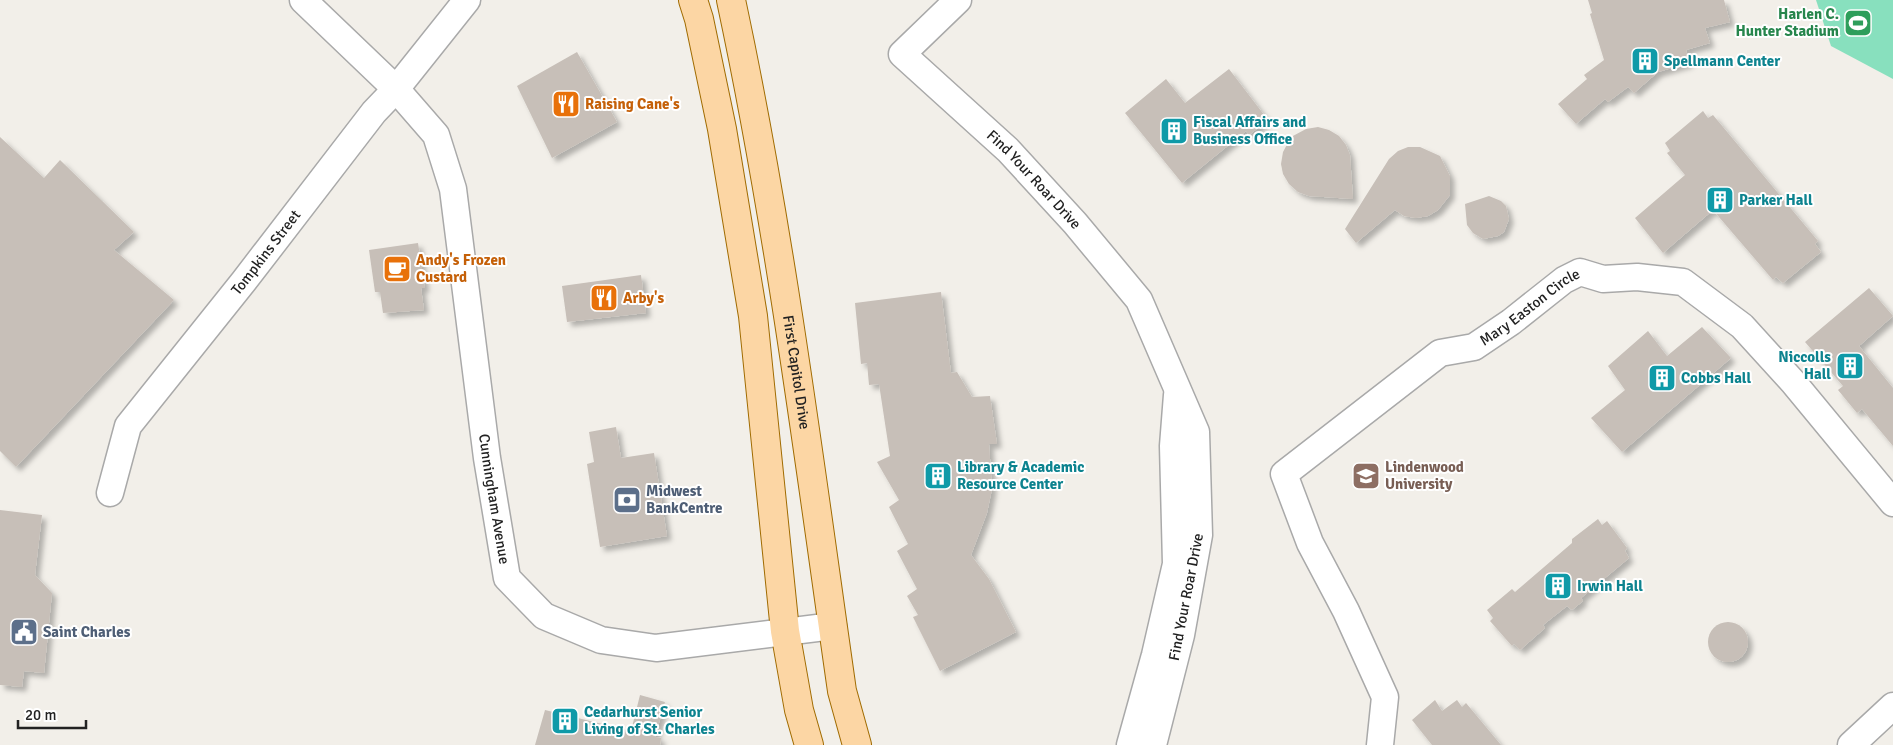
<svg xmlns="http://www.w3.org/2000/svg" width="1893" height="745" font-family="Signika,sans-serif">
<defs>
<filter id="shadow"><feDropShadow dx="4.5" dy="4.5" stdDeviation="2.5" flood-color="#0004"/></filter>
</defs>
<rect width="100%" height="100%" fill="#f2efe9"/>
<polygon fill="#88e0be" points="1816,0 1893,0 1893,79 1831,46"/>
<g fill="#c7bfb8" filter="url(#shadow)">
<polygon points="1588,0 1724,0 1730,22 1705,28 1710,43 1686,50 1689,63 1658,72 1634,93 1628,87 1608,102 1605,99 1576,124 1558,104 1587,79 1584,75 1604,60 1590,14 1592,13"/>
<polygon points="577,52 617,122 552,158 517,86"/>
<polygon points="1229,69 1268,120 1249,135 1246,131 1182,183 1125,113 1166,79 1185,103"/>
<polygon points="1703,111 1708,118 1713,115 1818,241 1815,244 1821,252 1783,283 1776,277 1773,280 1713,210 1663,253 1635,218 1685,175 1667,153 1670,151 1665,143"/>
<polygon points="1318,127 1329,130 1339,136 1346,145 1350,155 1353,199 1309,196 1298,192 1289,184 1283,174 1281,164 1283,152 1291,137 1306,129"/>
<polygon points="0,137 44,178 60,160 134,232 114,250 174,300 16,467 0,451"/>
<polygon points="1408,147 1420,147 1440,156 1450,176 1450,195 1438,210 1428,216 1416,218 1404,216 1395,210 1356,243 1345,229 1389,159 1398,151"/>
<polygon points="1489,196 1501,201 1506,206 1509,219 1504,232 1498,236 1483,239 1473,233 1467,225 1465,204"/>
<polygon points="418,243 425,288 421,288 424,310 383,313 380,292 375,292 369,250"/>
<polygon points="641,275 646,313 567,322 562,286"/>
<polygon points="1869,288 1893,316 1859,346 1893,388 1893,446 1862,409 1857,413 1838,390 1843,386 1805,342"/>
<polygon points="941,292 951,373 957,372 972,397 990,396 997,444 989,444 992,489 987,513 971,555 989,579 1016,632 940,671 913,617 918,615 907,596 917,589 897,551 908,544 889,507 899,500 877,462 890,456 879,384 869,385 867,363 861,364 855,303"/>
<polygon points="1702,327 1731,358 1622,452 1591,418 1625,390 1608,366 1648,331 1667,356"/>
<polygon points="616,427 621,458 654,453 667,536 600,547 587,464 594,462 589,432"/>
<polygon points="0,510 42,515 35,575 52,593 44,673 24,671 22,687 0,685"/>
<polygon points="1598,519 1602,525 1607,521 1627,548 1625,551 1629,558 1581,598 1583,601 1572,610 1567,606 1543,625 1545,628 1520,650 1514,644 1512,646 1490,621 1493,618 1487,610 1512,589 1515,592 1572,543 1572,539"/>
<circle cx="1728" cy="642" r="20"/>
<polygon points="640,695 665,702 655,737 661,738 660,745 535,745 545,710 631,731"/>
<polygon points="1435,700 1442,711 1457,700 1462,707 1466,703 1501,745 1432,745 1412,720"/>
</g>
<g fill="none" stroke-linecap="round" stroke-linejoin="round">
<defs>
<g id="minor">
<path id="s1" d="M303 0 396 89 436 135 453 189 487 458 507 578 544 616 601 640 656 648 833 626"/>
<path id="s2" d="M958 0 902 54 1008 150 1075 223 1139 300 1196 432 1199 535 1181 635 1153 745"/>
<path id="s3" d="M110 493 128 426 244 281 374 112 396 89 467 0"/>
<polyline points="1130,745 1155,655 1176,564 1173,446 1177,395"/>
<path id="s4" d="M1380 745 1385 697 1346 611 1310 543 1284 474 1440 353 1474 347 1511 322 1564 280 1580 272 1603 279 1637 277 1683 282 1742 326 1793 382 1893 503"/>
<polyline points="1851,745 1893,706"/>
</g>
<g id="major">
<polyline points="693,0 699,19 722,129 753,316 785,631 799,710 809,745"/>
<path id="s5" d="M731 0C780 229 809 460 842 691L857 745"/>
</g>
</defs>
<use href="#minor" stroke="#a9a9a9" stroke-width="29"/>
<use href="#major" stroke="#a06b00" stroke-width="30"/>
<use href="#minor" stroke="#fff" stroke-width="26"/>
<use href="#major" stroke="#fcd6a4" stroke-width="28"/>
</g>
<defs>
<symbol id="stadium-square" viewBox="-11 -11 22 22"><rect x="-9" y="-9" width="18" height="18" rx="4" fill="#2e9e5b" stroke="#fff"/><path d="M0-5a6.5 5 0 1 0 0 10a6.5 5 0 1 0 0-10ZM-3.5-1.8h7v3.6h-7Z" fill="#fff"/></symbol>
<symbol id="building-square" viewBox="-11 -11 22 22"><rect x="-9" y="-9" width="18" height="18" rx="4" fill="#0f9aa8" stroke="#fff"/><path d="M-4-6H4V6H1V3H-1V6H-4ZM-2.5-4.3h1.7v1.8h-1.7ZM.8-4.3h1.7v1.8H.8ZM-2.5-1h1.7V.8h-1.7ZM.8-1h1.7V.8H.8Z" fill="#fff"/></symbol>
<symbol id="restaurant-square" viewBox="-11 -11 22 22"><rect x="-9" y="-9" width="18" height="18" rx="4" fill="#e8710a" stroke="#fff"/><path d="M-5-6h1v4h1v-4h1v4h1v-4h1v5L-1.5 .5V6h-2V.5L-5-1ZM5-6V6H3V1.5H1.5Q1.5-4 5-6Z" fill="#fff"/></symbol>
<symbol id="cafe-square" viewBox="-11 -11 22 22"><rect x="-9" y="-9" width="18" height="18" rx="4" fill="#e8710a" stroke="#fff"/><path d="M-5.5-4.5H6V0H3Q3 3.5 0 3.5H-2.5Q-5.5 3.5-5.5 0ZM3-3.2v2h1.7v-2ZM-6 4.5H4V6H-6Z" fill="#fff"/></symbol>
<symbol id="university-square" viewBox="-11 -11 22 22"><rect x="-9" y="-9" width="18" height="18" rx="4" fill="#8d6e63" stroke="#fff"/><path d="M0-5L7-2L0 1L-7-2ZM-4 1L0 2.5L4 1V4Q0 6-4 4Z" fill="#fff"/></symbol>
<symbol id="bank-square" viewBox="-11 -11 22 22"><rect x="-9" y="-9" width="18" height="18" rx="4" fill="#5c6f8a" stroke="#fff"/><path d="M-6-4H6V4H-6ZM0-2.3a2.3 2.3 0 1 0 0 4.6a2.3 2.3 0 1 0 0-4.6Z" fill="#fff"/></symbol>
<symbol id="civic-square" viewBox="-11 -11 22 22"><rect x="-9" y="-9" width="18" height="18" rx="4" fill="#5c6f8a" stroke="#fff"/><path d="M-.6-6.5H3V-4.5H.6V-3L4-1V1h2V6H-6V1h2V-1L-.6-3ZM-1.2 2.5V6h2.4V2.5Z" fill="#fff"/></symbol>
</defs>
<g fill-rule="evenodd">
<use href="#stadium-square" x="1842" y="7" width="32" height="32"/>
<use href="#building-square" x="1629" y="45" width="32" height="32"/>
<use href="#restaurant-square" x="550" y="88" width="32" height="32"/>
<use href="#building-square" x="1158" y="115" width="32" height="32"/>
<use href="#building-square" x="1704" y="184" width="32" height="32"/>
<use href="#cafe-square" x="381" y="253" width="32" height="32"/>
<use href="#restaurant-square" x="588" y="282" width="32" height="32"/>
<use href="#building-square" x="1834" y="350" width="32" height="32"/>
<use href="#building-square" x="1646" y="362" width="32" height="32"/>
<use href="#building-square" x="922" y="460" width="32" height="32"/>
<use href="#university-square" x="1350" y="460" width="32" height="32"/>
<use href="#bank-square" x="611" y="484" width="32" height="32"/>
<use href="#building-square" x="1542" y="570" width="32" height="32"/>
<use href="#civic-square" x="8" y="616" width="32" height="32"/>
<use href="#building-square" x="549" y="705" width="32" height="32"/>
</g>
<g text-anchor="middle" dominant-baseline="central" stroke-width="4" stroke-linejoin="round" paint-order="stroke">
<g font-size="15" font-weight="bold" fill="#27864d" stroke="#fff" text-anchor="end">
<text x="1839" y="14">Harlen C.<tspan x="1839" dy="17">Hunter Stadium</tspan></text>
</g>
<g font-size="15" font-weight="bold" fill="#0d838f" stroke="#fff" text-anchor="start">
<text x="1664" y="61">Spellmann Center</text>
<text x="1193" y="122">Fiscal Affairs and<tspan x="1193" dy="17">Business Office</tspan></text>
<text x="1739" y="200">Parker Hall</text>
<text x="1831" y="357" text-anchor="end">Niccolls<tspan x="1831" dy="17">Hall</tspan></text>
<text x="1681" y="378">Cobbs Hall</text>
<text x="957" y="467">Library &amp; Academic<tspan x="957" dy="17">Resource Center</tspan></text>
<text x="1577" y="586">Irwin Hall</text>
<text x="584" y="712">Cedarhurst Senior<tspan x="584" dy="17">Living of St. Charles</tspan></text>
</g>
<g font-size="15" font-weight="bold" fill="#c56008" stroke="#fff" text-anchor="start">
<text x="585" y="104">Raising Cane's</text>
<text x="416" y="260">Andy's Frozen<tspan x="416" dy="17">Custard</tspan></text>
<text x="623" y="298">Arby's</text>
</g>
<g font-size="15" fill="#222" stroke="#fff">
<text stroke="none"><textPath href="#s2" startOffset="260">Find Your Roar Drive</textPath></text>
<text stroke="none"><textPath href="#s3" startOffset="291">Tompkins Street</textPath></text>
<text stroke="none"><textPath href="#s4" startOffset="594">Mary Easton Circle</textPath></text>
<text stroke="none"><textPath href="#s5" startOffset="378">First Capitol Drive</textPath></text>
<text stroke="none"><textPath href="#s1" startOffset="559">Cunningham Avenue</textPath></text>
<text transform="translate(1186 597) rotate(-79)">Find Your Roar Drive</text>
</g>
<g font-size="15" font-weight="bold" fill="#785e54" stroke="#fff" text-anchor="start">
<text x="1385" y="467">Lindenwood<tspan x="1385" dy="17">University</tspan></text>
</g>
<g font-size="15" font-weight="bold" fill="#4e5e75" stroke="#fff" text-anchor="start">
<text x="646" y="491">Midwest<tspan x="646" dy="17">BankCentre</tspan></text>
<text x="43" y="632">Saint Charles</text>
</g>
</g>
<path d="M18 720v8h68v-8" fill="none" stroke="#222222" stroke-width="2.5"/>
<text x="25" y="720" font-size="15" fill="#222222" stroke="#ffffff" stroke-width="4" paint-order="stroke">20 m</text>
</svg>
